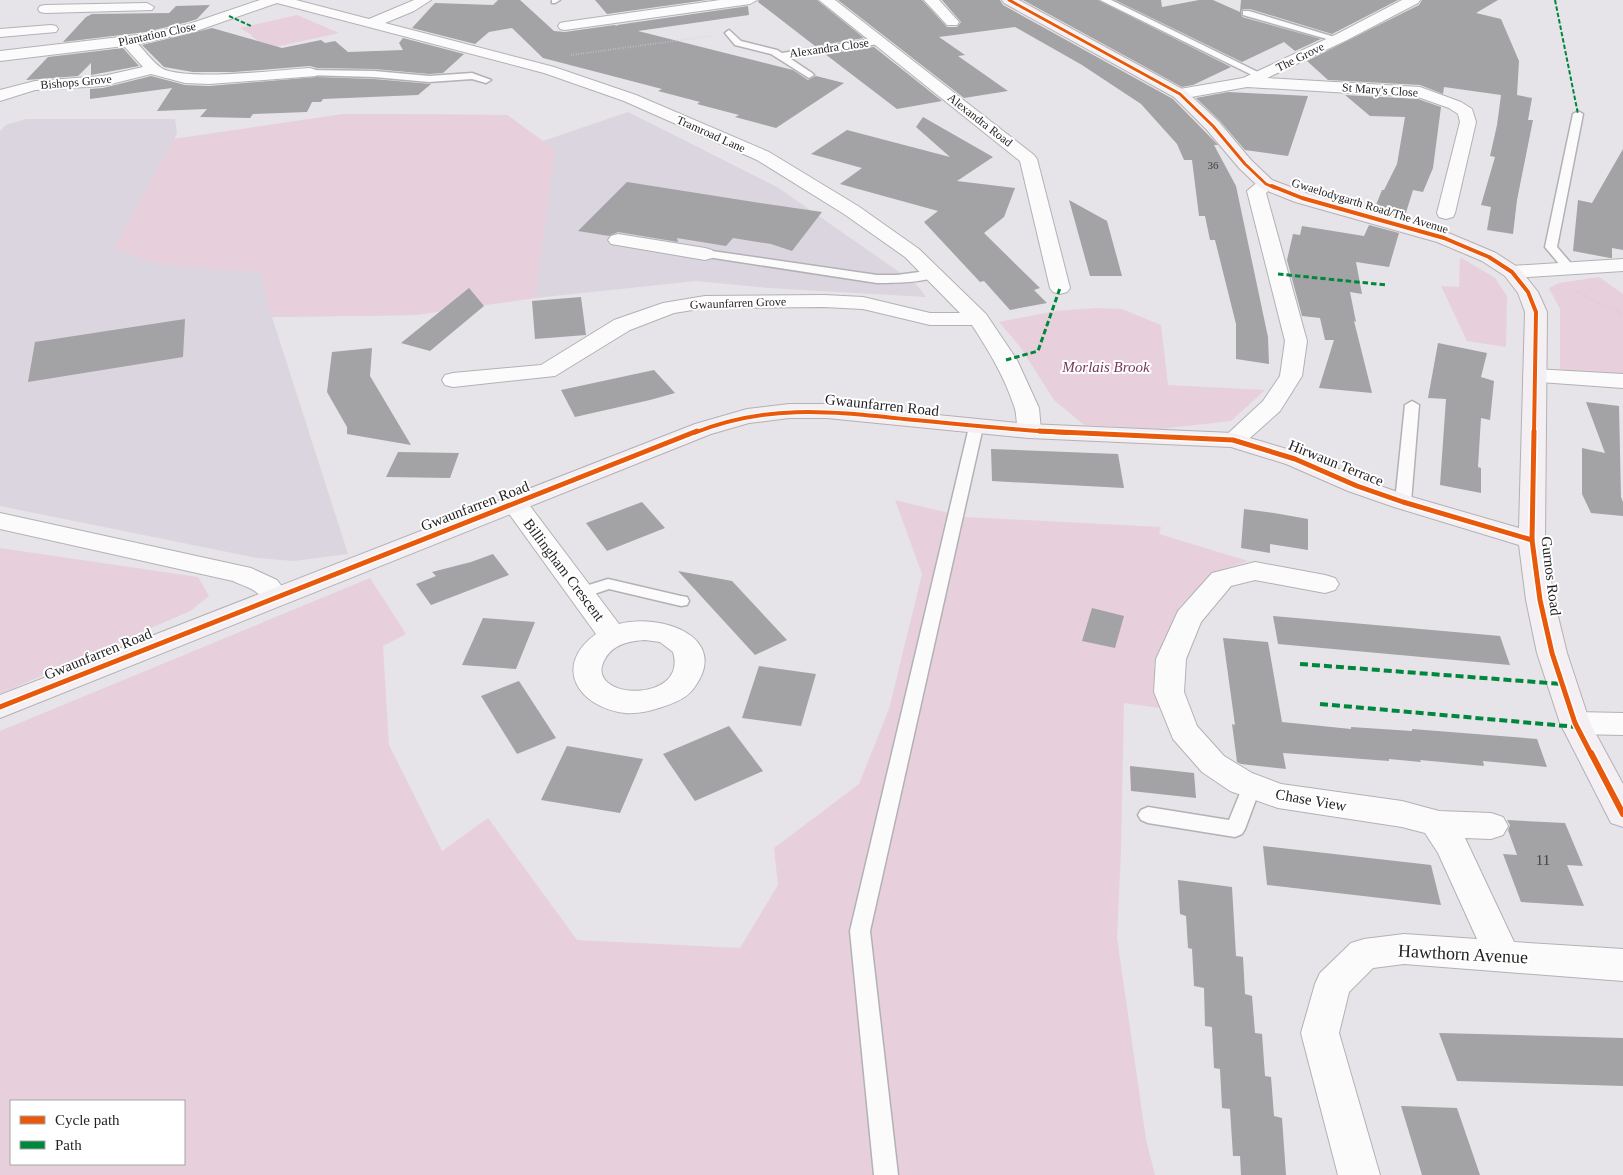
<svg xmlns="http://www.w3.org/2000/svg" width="1623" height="1175" font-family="'Times New Roman',serif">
<rect width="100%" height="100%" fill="#e6e4e8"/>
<polygon fill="#dad5de" points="628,112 777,187 915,283 926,297 769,288 696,281 535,298 415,315 272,317 348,554 294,561 257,558 0,506 0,131 6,125 26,119 175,119 177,134 174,139 344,114 507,115 543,141"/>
<g fill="#e7d0db" fill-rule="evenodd">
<polygon points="297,15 339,33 266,49 250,34 240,28"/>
<polygon points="344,114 507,115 555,150 535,298 415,315 271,317 261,272 195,268 154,263 114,248 174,139"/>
<polygon points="1460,257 1495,278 1507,296 1506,347 1467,341 1441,286 1459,287"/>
<polygon points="1599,277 1623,294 1623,377 1576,375 1560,369 1560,309 1549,288 1559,283"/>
<polygon points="1096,308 1122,309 1161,325 1168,385 1265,390 1231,421 1159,429 1084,425 1054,400 1021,348 999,322 1056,311"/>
<path d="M895 500 965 517 1161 527 1159 534 1248 561 1215 572 1180 606 1154 665 1159 708 1124 703 1121 851 1117 938 1146 1139 1155 1175H0V731L370 578 406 634 383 646 389 745 442 851 488 818 577 940 740 948 778 885 774 848 859 784 889 709 922 574ZM11 1101H184V1164H11Z"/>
<polygon points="0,548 198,577 209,596 190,611 0,694"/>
</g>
<g fill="#a3a2a5">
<polygon points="498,0 520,0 554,31 565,32 614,25 618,26 617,25 748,6 749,15 638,31 793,70 808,80 816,76 844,83 776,128 735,117 739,115 697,104 700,102 658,91 662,89 543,58 512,28 489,32 475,44 412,28 435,3 493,5"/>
<polygon points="595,0 707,0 607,14"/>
<polygon points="759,0 817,0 864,38 815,46 758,2"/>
<polygon points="838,0 922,0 947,27 957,27 961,22 942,0 1000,0 1003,5 1173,99 1218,145 1214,145 1236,186 1268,337 1269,364 1236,359 1236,324 1215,240 1210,240 1205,216 1199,216 1192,160 1184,160 1177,144 1141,104 1082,65 1015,27 939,37 965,55 958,56 1008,91 964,98"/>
<polygon points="1023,0 1098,0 1231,67 1193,85 1182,87"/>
<polygon points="1115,0 1161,0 1162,7 1199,0 1213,0 1240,12 1241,0 1398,0 1332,34 1250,9 1243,9 1241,11 1242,17 1321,39 1295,51 1284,42 1242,62"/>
<polygon points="1422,0 1498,0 1476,13 1501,19 1519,61 1517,95 1532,98 1528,120 1533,120 1517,200 1513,234 1487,230 1491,207 1481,205 1495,157 1490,156 1497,125 1501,95 1444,87 1443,94 1420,85 1328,80 1307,61 1419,5"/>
<polygon points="210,5 197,19 188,22 146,32 63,42 86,17 92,14 169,13 176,6"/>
<polygon points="212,28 282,48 321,40 325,43 335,41 348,52 403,50 399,43 403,38 464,54 443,73 429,74 374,69 317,68 310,66 234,72 193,72 164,67 142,45"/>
<polygon points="874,47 942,101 897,109 825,54"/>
<polygon points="123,48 139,66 91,75 91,63 78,76 26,80 48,57"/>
<polygon points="151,76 185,85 209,86 317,77 374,79 431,84 418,95 323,99 321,102 312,102 307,112 253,114 250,118 200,117 207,109 157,111 172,88 90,99 90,89 103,88"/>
<polygon points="1228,92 1308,96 1288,156 1245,150 1220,121 1196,98"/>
<polygon points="1345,95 1418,99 1441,107 1433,168 1423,192 1413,190 1404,219 1374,210 1382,190 1384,190 1397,164 1405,117 1370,116"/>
<polygon points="923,117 993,157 957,181 1015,188 1004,217 984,233 1040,288 1034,290 1047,303 1010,310 984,281 980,282 924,222 938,211 840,184 862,168 811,154 847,130 950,157 916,127"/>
<polygon points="1623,149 1623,250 1612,248 1612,258 1610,258 1573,251 1578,200 1592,203"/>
<polygon points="627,182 760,203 822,212 792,251 771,244 733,238 726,246 677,238 678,242 618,232 609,236 578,231"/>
<polygon points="1069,200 1107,221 1122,276 1090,276"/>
<polygon points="1369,225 1399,233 1389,267 1356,262 1362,294 1350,292 1356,322 1354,321 1372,393 1319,388 1334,340 1325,340 1320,318 1302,316 1287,260 1293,234 1300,235 1302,226 1364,236"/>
<polygon points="469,288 484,306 430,351 401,343"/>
<polygon points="581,297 586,335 535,339 532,301"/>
<polygon points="185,319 183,357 28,382 35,342"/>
<polygon points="1438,343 1487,353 1481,377 1494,381 1490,420 1481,418 1478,467 1481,468 1481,493 1440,485 1446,399 1428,398"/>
<polygon points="372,348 370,376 411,445 347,434 347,427 327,392 332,352"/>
<polygon points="654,370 675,393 650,400 575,417 561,390"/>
<polygon points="1586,402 1619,406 1621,497 1623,502 1623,516 1591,513 1582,494 1582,448 1605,453"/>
<polygon points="991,449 1118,454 1124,488 992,481"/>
<polygon points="398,452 459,453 450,478 386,477"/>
<polygon points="642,502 665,528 607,551 586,523"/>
<polygon points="1244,509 1274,513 1274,516 1274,513 1308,519 1308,550 1270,544 1270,553 1241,548"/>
<polygon points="493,554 509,575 431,605 416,584 436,576 432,572 471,562"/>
<polygon points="678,571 732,581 787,640 755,655"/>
<polygon points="1092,608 1124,616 1115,648 1082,641"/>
<polygon points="1273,616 1500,636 1510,665 1278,644"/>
<polygon points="483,618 535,622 516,669 462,665"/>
<polygon points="1223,638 1268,642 1282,722 1351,729 1351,727 1412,731 1412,729 1537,739 1547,767 1483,761 1484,766 1420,760 1421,762 1389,759 1389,761 1283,753 1286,769 1241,764 1237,762 1232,724 1235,725"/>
<polygon points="759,666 816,674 801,726 742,718"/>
<polygon points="519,681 556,738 517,754 481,696"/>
<polygon points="729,726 763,771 695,801 663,754"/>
<polygon points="567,746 643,759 620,813 541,800"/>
<polygon points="1130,766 1194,773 1196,798 1131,791"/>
<polygon points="1507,820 1565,823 1583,866 1567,865 1584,906 1521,902 1503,854 1517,855 1508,830 1510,825"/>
<polygon points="1263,846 1431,865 1441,905 1267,885"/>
<polygon points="1178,880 1232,887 1236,956 1243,957 1245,994 1252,996 1255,1033 1262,1034 1265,1076 1271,1077 1274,1116 1282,1118 1286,1175 1241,1175 1240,1156 1233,1156 1230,1109 1222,1108 1220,1069 1214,1068 1212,1027 1205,1026 1204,988 1194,986 1192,949 1188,948 1186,916 1180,914"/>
<polygon points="1439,1033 1623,1038 1623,1086 1457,1081"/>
<polygon points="1401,1106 1457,1108 1480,1175 1422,1175"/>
</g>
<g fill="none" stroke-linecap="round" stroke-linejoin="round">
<defs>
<g id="lane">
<polygon points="552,0 560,0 555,3 552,3"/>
<polygon points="1100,0 1111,0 1266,76 1264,78 1258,78"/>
<polygon points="1243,11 1249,11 1341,39 1334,41 1243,15"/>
<polygon points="729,30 741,41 777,50 782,53 879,38 883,41 879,44 788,57 812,73 814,75 809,78 771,54 735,45 725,33"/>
<polygon points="310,70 374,71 429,76 472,73 491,80 486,83 472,79 429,82 374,77 307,75 305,73"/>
<polygon points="1578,111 1583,114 1557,247 1575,268 1569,272 1565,271 1545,247 1573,114"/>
<path d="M705 250 877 275H897L934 270 940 274C931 283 890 283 877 283L701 256 699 254 701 252Z"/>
<polygon points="1412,401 1419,405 1411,502 1408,505 1398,505 1395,502 1405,405"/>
<polygon points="976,423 983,427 870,931 898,1175 874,1175 850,931 969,427"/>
<polygon points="608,579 681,596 687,597 689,601 687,605 681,606 609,589 582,598 576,597 574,593 576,589"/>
<polygon points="1252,779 1259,781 1261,786 1245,829 1242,834 1235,837 1148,823 1141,820 1138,815 1141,810 1148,807 1229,820 1245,781"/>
</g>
<g id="street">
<path d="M260 0H296L369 19 414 0H431L414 11 385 23 554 67 636 95 769 152 858 206 919 249 986 314 1017 360 1039 408 1041 431 1037 436 1029 438 1021 436C1015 427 1018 416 1014 406 1004 376 989 351 972 325H930L863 309 824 307 705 308 674 313 630 330 555 376 453 387 445 385 442 380 445 375 453 373 541 365 614 320 663 303 705 296 824 295 863 297 930 313H960L905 257 844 214 757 160 624 101 544 73 277 3 199 30 138 44C145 51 154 64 163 69 189 81 278 70 310 68L316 70 318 73 316 76 209 84 185 83 151 74 103 86 35 90 0 101V90L35 81 103 76 143 67 124 46 0 61V51L146 34 189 24Z"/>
<polygon points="720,0 757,0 750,4 565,30 560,29 558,26 560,23 565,22"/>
<polygon points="819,0 835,0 1034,155 1037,159 1070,288 1067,292 1060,294 1053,292 1050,288 1020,161"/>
<polygon points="924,0 939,0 959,22 957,25 947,25"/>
<polygon points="1402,0 1420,0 1418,3 1347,40 1267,78 1420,87 1461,102 1472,109 1476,122 1455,213 1453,217 1446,219 1439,217 1437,213 1460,122 1458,114 1449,108 1418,97 1247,87 1180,99 1174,97 1172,94 1174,91 1180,89 1243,78 1337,34"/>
<polygon points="147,3 154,7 152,10 45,13 40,12 38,9 40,6 45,5"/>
<polygon points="51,25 56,26 58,29 56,32 0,37 0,29"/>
<polygon points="1266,179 1272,180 1275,184 1266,193 1307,341 1302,376 1280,411 1242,445 1233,447 1224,445 1221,440 1263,401 1280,376 1285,341 1247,191 1260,180"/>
<polygon points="618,234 705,248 712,250 715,254 712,258 705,260 611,244 608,240 611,236"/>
<polygon points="1623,259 1623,271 1512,278 1505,276 1502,272 1505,268 1512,266"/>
<polygon points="1534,369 1623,374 1623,388 1526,381 1523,376 1526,371"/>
<path d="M515 496 524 498 619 624C659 613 732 636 694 688 687 698 675 703 662 707 650 711 638 714 625 713 578 707 552 666 596 634L502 504 506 498ZM645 640 660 642 673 652C689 705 581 700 605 659 613 644 630 641 645 640Z"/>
<path d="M0 513 251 568 277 580 289 596 285 602C264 608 269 601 256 592 250 587 241 585 233 581L0 529Z"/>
<polygon points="1255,562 1325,575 1335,578 1339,584 1335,590 1325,593 1255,580 1231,586 1201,622 1186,659 1184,692 1197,726 1224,756 1252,773 1281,784 1402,801 1439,811 1491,813 1503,817 1508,826 1503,835 1491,839 1465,838 1514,942 1623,949 1623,981 1404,964 1373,968 1349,992 1339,1033 1380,1175 1338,1175 1301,1033 1315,984 1320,973 1351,943 1364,939 1404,934 1477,939 1438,853 1425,833 1402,827 1278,808 1230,791 1202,772 1173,739 1154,692 1156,659 1178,611 1212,573"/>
<polygon points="1575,712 1623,713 1623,735 1575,734 1564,731 1560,723 1564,715"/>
</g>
<polygon id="secondary" points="1002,0 1019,0 1186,91 1219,122 1251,160 1272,180 1309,194 1451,234 1496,253 1519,268 1538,292 1547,312 1545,540 1554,600 1567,653 1590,723 1623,784 1623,827 1611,823 1560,723 1537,653 1526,600 1519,545 1394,507 1348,491 1286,464 1231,447 1029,438 827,418 789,418 749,423 711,434 0,718 0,695 695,424 747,409 789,404 827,404 1029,424 1233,433 1304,454 1366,481 1412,497 1519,528 1525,312 1518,293 1505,276 1482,261 1437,242 1295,202 1260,188 1239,168 1207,130 1174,97 1004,3"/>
</defs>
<use href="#lane" stroke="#b3b1b4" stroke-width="3"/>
<use href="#street" stroke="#b3b1b4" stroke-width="2"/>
<use href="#secondary" stroke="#b3b1b4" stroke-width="2"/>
<polyline stroke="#d1d0d1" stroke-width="2" stroke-dasharray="0.5 2" stroke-linecap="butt" points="571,55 711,36"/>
<polyline stroke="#d1d0d1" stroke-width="2.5" stroke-dasharray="1 3" stroke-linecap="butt" points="1577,292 1623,314"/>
<use href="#lane" fill="#fbfbfc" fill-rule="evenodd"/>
<use href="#street" fill="#fbfbfc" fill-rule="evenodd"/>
<use href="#secondary" fill="#f3eff3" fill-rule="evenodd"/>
<g stroke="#00873e" stroke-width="2" stroke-dasharray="4.5 2" stroke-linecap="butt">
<polyline points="1555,0 1578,114"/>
<polyline points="229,16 251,26"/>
</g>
<g stroke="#00873e" stroke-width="3" stroke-dasharray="5.5 3" stroke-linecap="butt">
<polyline points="1278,274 1387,285"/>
<polyline points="1006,360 1038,351 1060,288"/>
</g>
<g stroke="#00873e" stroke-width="4" stroke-dasharray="8 4" stroke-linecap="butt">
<polyline points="1300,664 1562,684"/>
<polyline points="1320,704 1577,727"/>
</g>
<defs>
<polyline id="cycleway-far3" points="1009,0 1180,94 1213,126 1245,164 1266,184 1275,188"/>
<g id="cycleway-far2">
<polyline points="1272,186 1302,198 1444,238 1489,257 1512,272 1528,292 1536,312 1534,433"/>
<path d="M694 433C767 404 828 411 904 419 958 424 1012 430 1067 433"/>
</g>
<g id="cycleway-far1">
<polyline points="1039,431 1233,440 1295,459 1357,486 1403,502 1532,540"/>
<polyline points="1534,431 1532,540 1540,600 1552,653 1575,723 1591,754"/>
<polyline points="0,707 697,431"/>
</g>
<polyline id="cycleway" points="1591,753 1623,814"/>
</defs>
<use href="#cycleway-far3" stroke="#fff" stroke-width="5"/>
<use href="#cycleway-far2" stroke="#fff" stroke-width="6"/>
<use href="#cycleway-far1" stroke="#fff" stroke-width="8"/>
<use href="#cycleway" stroke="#fff" stroke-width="9"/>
<use href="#cycleway-far3" stroke="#e8590c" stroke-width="3"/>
<use href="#cycleway-far2" stroke="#e8590c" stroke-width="4"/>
<use href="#cycleway-far1" stroke="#e8590c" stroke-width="5"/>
<use href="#cycleway" stroke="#e8590c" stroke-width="6"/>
</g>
<g text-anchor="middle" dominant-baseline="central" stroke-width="4" stroke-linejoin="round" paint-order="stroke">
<g font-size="11" fill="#414042">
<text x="1213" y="165">36</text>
</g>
<g font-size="12" fill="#201f21" stroke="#fff">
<text transform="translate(157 34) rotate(-12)">Plantation Close</text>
<text transform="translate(829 48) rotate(-8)">Alexandra Close</text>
<text transform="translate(1300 57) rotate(-26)">The Grove</text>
<text transform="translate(76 82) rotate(-5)">Bishops Grove</text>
<text transform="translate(1380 90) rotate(4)">St Mary's Close</text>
<text transform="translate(980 120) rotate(38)">Alexandra Road</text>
<text transform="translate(711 134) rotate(24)">Tramroad Lane</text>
<text transform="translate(1370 206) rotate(17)">Gwaelodygarth Road/The Avenue</text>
<text transform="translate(738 303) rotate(-2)">Gwaunfarren Grove</text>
</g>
<g font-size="15" font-style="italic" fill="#793756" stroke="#fff">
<text x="1106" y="367">Morlais Brook</text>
</g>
<g font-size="15" fill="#201f21" stroke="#fff">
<text transform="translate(882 405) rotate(6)">Gwaunfarren Road</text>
<text transform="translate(1336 463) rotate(22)">Hirwaun Terrace</text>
<text transform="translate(475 506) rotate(-21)">Gwaunfarren Road</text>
<text transform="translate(564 570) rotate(53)">Billingham Crescent</text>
<text transform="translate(1551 576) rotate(83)">Gurnos Road</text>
<text transform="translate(98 654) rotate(-22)">Gwaunfarren Road</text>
<text transform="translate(1311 800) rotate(10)">Chase View</text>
</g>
<g font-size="15" fill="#414042">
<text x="1543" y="860">11</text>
</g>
<g font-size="18" fill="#201f21" stroke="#fff">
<text transform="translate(1463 954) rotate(3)">Hawthorn Avenue</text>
</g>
</g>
<rect x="10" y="1100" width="175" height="65" fill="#ffffff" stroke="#a6a5a6"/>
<rect x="20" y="1116" width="25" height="8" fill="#e8590c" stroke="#a6a5a6"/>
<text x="55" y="1125" font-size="15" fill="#201f21">Cycle path</text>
<rect x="20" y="1141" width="25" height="8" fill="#00873e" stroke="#a6a5a6"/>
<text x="55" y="1150" font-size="15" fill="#201f21">Path</text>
</svg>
